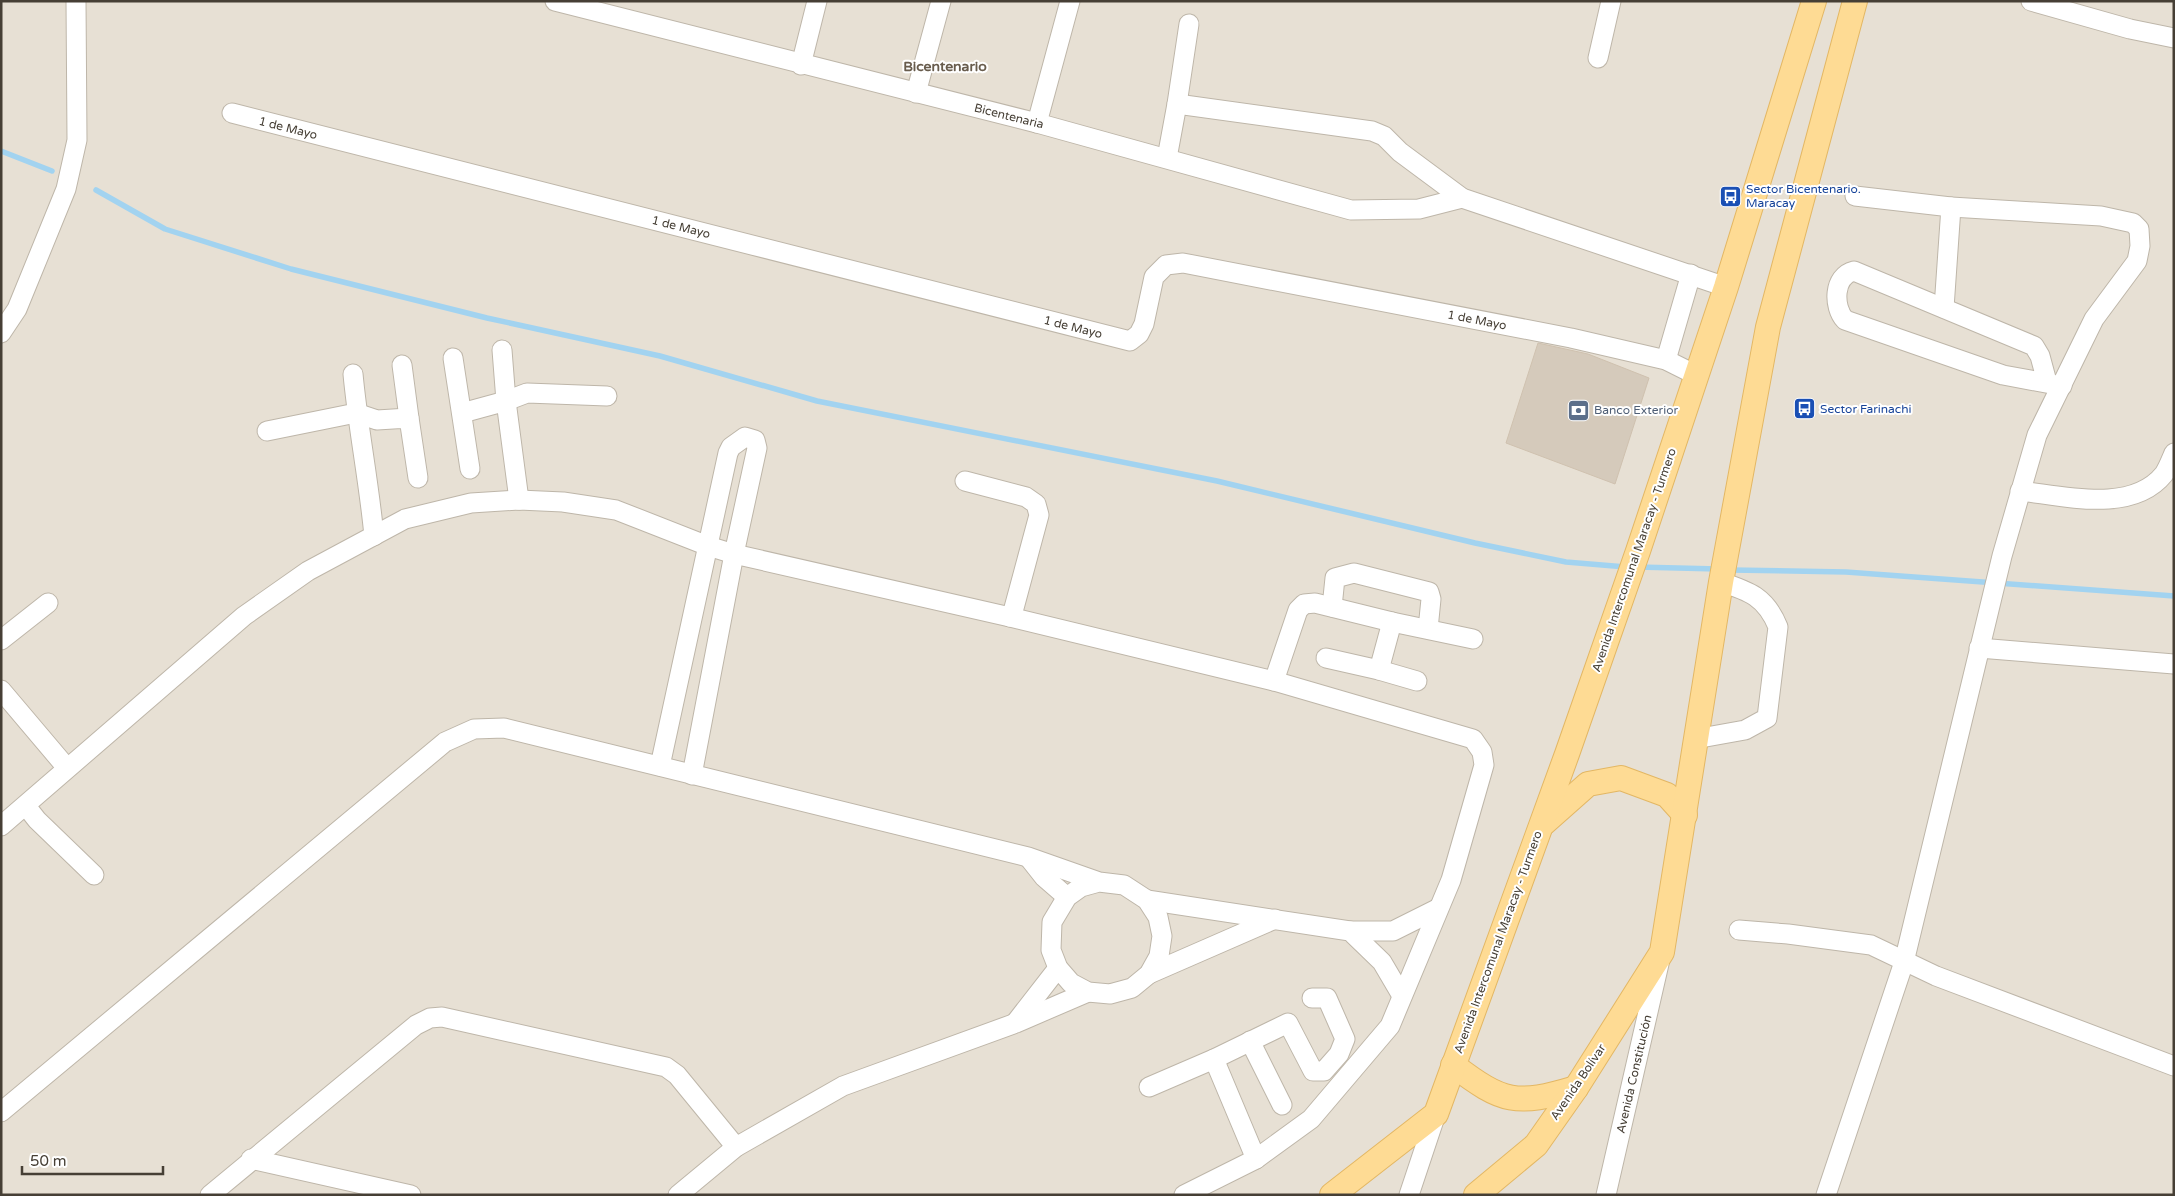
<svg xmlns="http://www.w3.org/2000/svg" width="2175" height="1196" font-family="'Varela Round',sans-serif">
<rect width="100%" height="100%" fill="#f3eee6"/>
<rect fill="#e7e0d4" x="1" y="1" width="2173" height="1194"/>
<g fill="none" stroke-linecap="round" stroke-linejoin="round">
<g stroke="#a2d3f0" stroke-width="5.5">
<polyline points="1,151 52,171"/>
<polyline points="96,190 165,229 291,269 487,318 660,356 817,401 1217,481 1475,543 1566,562 1626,567"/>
<polyline points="1637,567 1718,569"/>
<polyline points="1730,570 1846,572 2174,596"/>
</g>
</g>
<polygon fill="#d5cabb" stroke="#cfc1af" points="1538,343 1588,354 1649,378 1615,484 1506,443"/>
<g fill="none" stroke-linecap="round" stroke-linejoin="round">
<defs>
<g id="minor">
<polyline points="555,1 1037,123 1351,210 1419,209 1462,198"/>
<polyline points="2031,1 2130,29 2174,38"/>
<polyline points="1598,58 1611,1"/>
<polyline points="801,65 817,1"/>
<polyline points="916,93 941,1"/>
<polyline points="1177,104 1189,24"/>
<polyline points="232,113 1130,341 1139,334 1144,324 1154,277 1166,265 1183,263 1571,338 1666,360 1696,375"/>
<polyline points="1037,123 1070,1"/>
<polyline points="1167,158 1177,104 1372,131 1384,136 1400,152 1462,198 1726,287"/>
<polyline points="1855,196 1951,207 1944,308"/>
<polyline points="1,333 17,309 66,189 77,140 76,1"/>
<polyline points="502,350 506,401 519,500"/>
<polyline points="453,358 470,469"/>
<polyline points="1666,360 1691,274"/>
<polyline points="402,365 409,418"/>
<path d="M353 374C358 428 369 482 374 536"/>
<path d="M2047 382 2040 356 2034 346 1854 271C1833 276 1833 307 1845 320L2003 375 2062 386"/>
<polyline points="462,413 506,401 527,393 607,396"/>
<polyline points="267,431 356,413 377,420 409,418 418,478"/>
<polyline points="965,481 1026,497 1036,504 1039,515 1014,608 1010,617"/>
<path d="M2020 491C2064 496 2132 514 2164 474 2168 468 2171 460 2174 453"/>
<polyline points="1332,607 1335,578 1354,573 1429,592 1431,599 1428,629"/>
<polyline points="1,640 48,603"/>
<polyline points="1979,648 2174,664"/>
<polyline points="1326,658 1379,670 1392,622"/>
<polyline points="1379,670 1417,681"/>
<polyline points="1274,681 1298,610 1304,604 1315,603 1392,622 1473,639"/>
<polyline points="1,690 67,768"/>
<path d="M1695 739 1745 730 1767 718 1778 627C1766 597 1749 591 1721 582"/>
<polyline points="660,766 728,453 731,447 745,437 755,440 757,448 734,554 692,775"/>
<polyline points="26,806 37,820 94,875"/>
<polyline points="1,826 244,616 308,571 405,519 471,503 519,500 563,502 616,510 708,546 734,554 1010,617 1274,681 1473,739 1482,752 1484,765 1451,880 1390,1026 1311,1119 1256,1159 1184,1195"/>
<polyline points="1029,858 1044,877 1067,897"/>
<polyline points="1147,900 1350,931 1382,962 1402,996"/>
<polyline points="1739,930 1788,934 1871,945 1936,976 2174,1066"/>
<polyline points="1350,931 1393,931 1437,909"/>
<polyline points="1149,974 1275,919"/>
<polyline points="1016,1022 1058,968"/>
<polyline points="1250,1041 1282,1105"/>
<polyline points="1214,1059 1288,1023 1313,1071 1324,1071 1339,1054 1345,1039 1327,998 1312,998"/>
<polyline points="1149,1087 1214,1059 1256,1159"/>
<polyline points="1,1112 445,742 474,729 504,728 1028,857 1099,882 1124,885 1147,900 1158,917 1162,936 1159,956 1149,974 1132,988 1110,994 1088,992 1071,983 1058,968 1051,950 1052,922 1067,897 1081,887 1099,882"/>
<polyline points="251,1159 411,1195"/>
<polyline points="210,1195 416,1025 430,1018 442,1017 666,1067 677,1075 736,1147"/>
<polyline points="678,1195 736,1147 843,1086 1016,1023 1088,992"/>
<polyline points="1409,1195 1436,1114"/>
<polyline points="1606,1195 1659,964"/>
<polyline points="1826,1195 1904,962 2002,556 2037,435 2094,319 2137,261 2140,246 2139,229 2133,223 2101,216 1951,207"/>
</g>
<g id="major">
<polyline points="1544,823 1588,784 1621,778 1667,795 1685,815"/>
<path d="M1453 1065C1503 1103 1516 1106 1576 1088"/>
<polyline points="1332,1195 1436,1114 1567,754 1638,551 1726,287 1814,1"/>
<polyline points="1476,1195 1536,1145 1576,1088 1662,952 1721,582 1768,327 1855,1"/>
</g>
</defs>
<use href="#minor" stroke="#beb6a9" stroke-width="21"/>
<use href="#major" stroke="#e3b764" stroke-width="26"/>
<use href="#minor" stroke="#fff" stroke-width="19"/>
<use href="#major" stroke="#fedb94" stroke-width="24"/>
</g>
<defs>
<symbol id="bus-square" viewBox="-11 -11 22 22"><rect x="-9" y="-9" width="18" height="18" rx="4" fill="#1a4fb4" stroke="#fff"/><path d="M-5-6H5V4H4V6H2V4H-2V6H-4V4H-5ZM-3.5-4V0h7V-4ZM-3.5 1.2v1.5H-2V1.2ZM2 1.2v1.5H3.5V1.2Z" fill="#fff"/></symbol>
<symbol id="bank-square" viewBox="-11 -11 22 22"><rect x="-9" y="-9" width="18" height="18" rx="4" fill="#5c6f8a" stroke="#fff"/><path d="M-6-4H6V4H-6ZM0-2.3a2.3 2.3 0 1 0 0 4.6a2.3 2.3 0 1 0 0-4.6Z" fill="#fff"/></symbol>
</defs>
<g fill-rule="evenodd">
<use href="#bus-square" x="1718" y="184" width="25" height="25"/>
<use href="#bus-square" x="1792" y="396" width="25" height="25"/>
<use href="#bank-square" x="1566" y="398" width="25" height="25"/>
</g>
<g text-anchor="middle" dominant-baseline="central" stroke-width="4" stroke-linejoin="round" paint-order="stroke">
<g font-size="12" fill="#463f35" stroke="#fff">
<text transform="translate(1009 116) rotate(14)">Bicentenaria</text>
<text transform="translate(288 128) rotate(14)">1 de Mayo</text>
<text transform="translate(681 227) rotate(14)">1 de Mayo</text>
<text transform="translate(1477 320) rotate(11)">1 de Mayo</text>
<text transform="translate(1073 327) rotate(14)">1 de Mayo</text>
<text transform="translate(1634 560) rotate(-71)">Avenida Intercomunal Maracay - Turmero</text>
<text transform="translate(1498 942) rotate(-70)">Avenida Intercomunal Maracay - Turmero</text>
<text transform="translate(1634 1074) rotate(-77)">Avenida Constitución</text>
<text transform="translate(1578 1082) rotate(-56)">Avenida Bolívar</text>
</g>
<g font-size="12" fill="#164399" stroke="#fff" text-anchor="start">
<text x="1746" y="189">Sector Bicentenario.<tspan x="1746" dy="14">Maracay</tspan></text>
<text x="1820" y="409">Sector Farinachi</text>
</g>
<g font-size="12" fill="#4e5e75" stroke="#fff" text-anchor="start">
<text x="1594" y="410">Banco Exterior</text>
</g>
<g font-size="14" font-weight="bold" fill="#685c4d" stroke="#fff">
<text x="945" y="66">Bicentenario</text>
</g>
</g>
<rect width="2175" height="1196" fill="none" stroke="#463f35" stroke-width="5"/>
<path d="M22 1166v8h141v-8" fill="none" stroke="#463f35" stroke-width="2.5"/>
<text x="30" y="1166" font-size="15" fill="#463f35" stroke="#ffffff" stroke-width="4" paint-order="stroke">50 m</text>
</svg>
